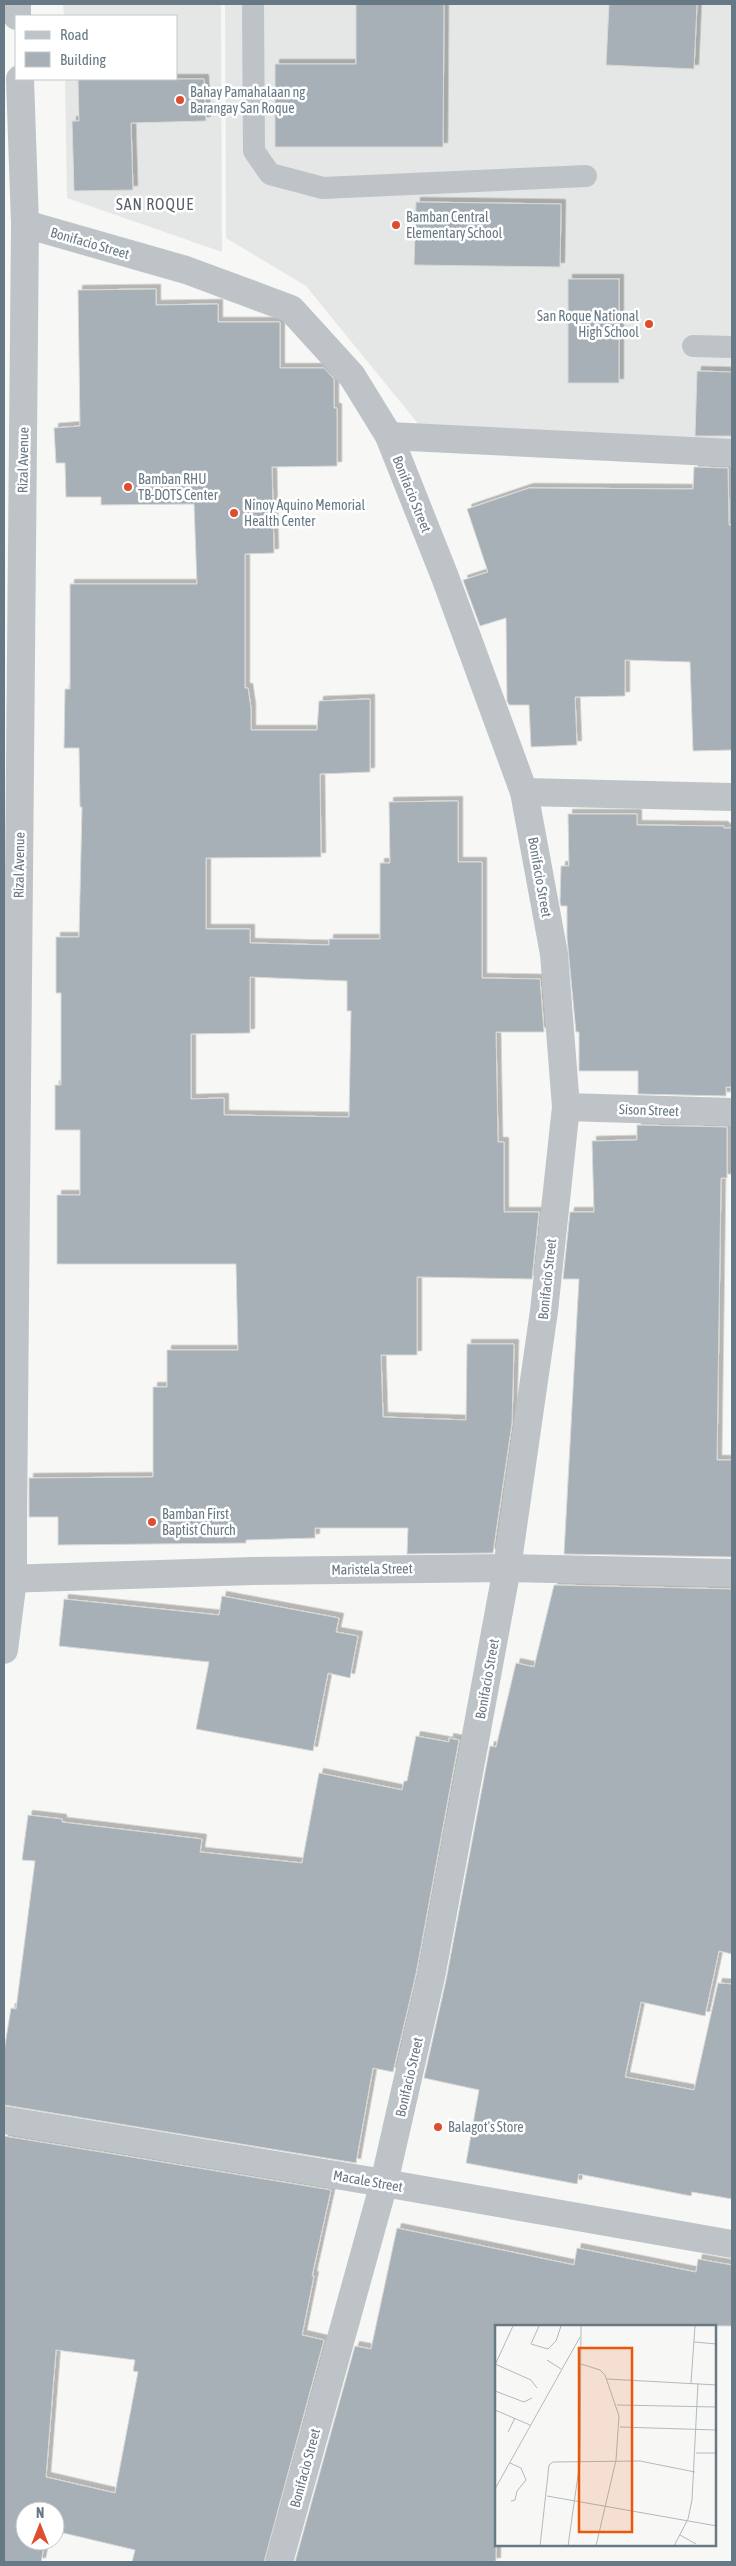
<svg xmlns="http://www.w3.org/2000/svg" width="736" height="2566" font-family="'Asap Condensed',sans-serif">
<defs>
<filter id="shadow"><feDropShadow dx="4.5" dy="-4.5" stdDeviation="0" flood-color="#0004"/></filter>
</defs>
<rect width="100%" height="100%" fill="#f7f7f5"/>
<g fill="#e5e6e6">
<polygon points="63,4 221,4 222,252 67,198 65,79 176,79 176,16 64,16"/>
<polygon points="225,4 732,4 732,441 420,426 306,286 226,238"/>
</g>
<g fill="#a7b0b6" stroke="#d9d9d7" fill-rule="evenodd" filter="url(#shadow)">
<polygon points="356,4 444,4 443,147 275,147 275,64 356,64"/>
<polygon points="609,4 697,4 694,69 606,65"/>
<polygon points="78,79 204,79 206,121 131,123 133,190 74,191 72,121 79,121"/>
<polygon points="416,202 561,204 560,267 414,265"/>
<rect x="568" y="279" width="51" height="104"/>
<path d="M156 289V305L218 304V322H280V368H324L334 379V408H337V466L272 467 274 553 245 554V688H248L251 708V730H317L319 701 370 699V772L320 774 321 857 206 858V929H250V943L329 945V939H380V863H390L389 802 458 801V862H482V978L540 979 544 1032H496L498 1142H504V1212H539L532 1279 417 1277V1355H381L383 1417 466 1420 467 1344H514L512 1423 493 1553 407 1554 408 1528H315V1538L246 1540V1543L58 1545V1517H29V1478L153 1477V1387H167V1350H238L236 1264H57V1195H80V1130H55V1085H61V993H56V937H79L82 807H80L79 748H64L65 689H70V584H197L194 504 101 505V497H66L65 463H56L54 428 80 426 78 290ZM250 977 347 981V1011H351L349 1117 224 1115V1098L191 1099V1034L250 1033Z"/>
<polygon points="697,371 732,372 732,436 695,436"/>
<polygon points="694,467 728,468 729,525 732,525 732,750 693,751 690,662 625,660 625,696 575,697 577,745 531,747 529,705 509,705 507,701 506,618 480,626 463,580 488,572 467,509 529,488 693,489"/>
<polygon points="568,814 637,814 637,825 724,826 724,828 732,828 732,1087 726,1087 726,1096 638,1094 638,1071 579,1071 579,1032 576,1032 567,938 567,906 561,906 560,902 561,866 569,866"/>
<polygon points="637,1125 727,1127 727,1178 721,1178 717,1460 732,1460 732,1557 564,1554 579,1279 563,1279 570,1212 594,1212 592,1141 637,1140"/>
<polygon points="554,1585 732,1589 732,1954 719,1951 705,2016 641,2002 625,2077 694,2090 718,1983 732,1984 732,2199 692,2192 691,2196 579,2174 577,2184 466,2163 479,2090 424,2078 446,1980 490,1746 496,1747 516,1663 534,1667"/>
<polygon points="222,1596 339,1618 336,1632 358,1636 350,1678 328,1673 313,1751 196,1729 209,1662 59,1646 64,1599 219,1615"/>
<polygon points="416,1736 449,1742 449,1738 459,1740 416,1974 393,2072 373,2068 356,2163 4,2105 4,2051 11,2008 16,2009 35,1861 22,1860 28,1815 62,1819 62,1822 202,1839 200,1852 302,1863 319,1773 402,1790 404,1781 407,1781"/>
<path d="M4 2136 331 2190 312 2276H314L302 2335 324 2340 264 2562H132L135 2550 55 2531V2511H25V2541H45L41 2562H4ZM56 2350 135 2360 133 2371 138 2372 115 2493 46 2477Z"/>
<polygon points="397,2228 574,2265 577,2248 696,2272 698,2259 732,2265 732,2326 496,2326 496,2562 295,2562 355,2346 371,2349"/>
</g>
<g fill="none" stroke-linecap="round" stroke-linejoin="round">
<g stroke="#bec3c7" stroke-width="22">
<polyline points="253,4 254,151 270,174 323,188 586,176"/>
<polyline points="693,346 732,347"/>
</g>
<g stroke="#bec3c7" stroke-width="28">
<polyline points="25,224 186,270 291,309 352,376 389,436 445,577 524,792 554,954 566,1107 544,1311 507,1568 431,1977 384,2183 279,2562"/>
<polyline points="389,436 732,453"/>
<polyline points="524,792 732,797"/>
<polyline points="566,1107 732,1112"/>
<polyline points="4,1579 253,1571 507,1568 732,1573"/>
</g>
<g stroke="#bec3c7" stroke-width="28">
<polyline points="17,4 17,16"/>
<polyline points="4,1650 13,1579 13,1522 25,224 20,79"/>
<polyline points="4,2120 384,2183 732,2244"/>
</g>
</g>
<g fill="#de4d2e" stroke="#fff" stroke-width="2">
<circle cx="180" cy="100" r="5"/>
<circle cx="396" cy="225" r="5"/>
<circle cx="649" cy="324" r="5"/>
<circle cx="128" cy="487" r="5"/>
<circle cx="234" cy="513" r="5"/>
<circle cx="152" cy="1522" r="5"/>
<circle cx="438" cy="2127" r="5"/>
</g>
<g text-anchor="middle" dominant-baseline="central" stroke-width="5" stroke-linejoin="round" paint-order="stroke">
<g font-size="14" fill="#677985" stroke="#fff" text-anchor="start">
<text x="190" y="92">Bahay Pamahalaan ng<tspan x="190" dy="16">Barangay San Roque</tspan></text>
<text x="406" y="217">Bamban Central<tspan x="406" dy="16">Elementary School</tspan></text>
<text x="639" y="316" text-anchor="end">San Roque National<tspan x="639" dy="16">High School</tspan></text>
<text x="138" y="479">Bamban RHU<tspan x="138" dy="16">TB-DOTS Center</tspan></text>
<text x="244" y="505">Ninoy Aquino Memorial<tspan x="244" dy="16">Health Center</tspan></text>
<text x="162" y="1514">Bamban First<tspan x="162" dy="16">Baptist Church</tspan></text>
<text x="448" y="2127">Balagot's Store</text>
</g>
<g font-size="14" fill="#677985" stroke="#fff">
<text transform="translate(90 243) rotate(16)">Bonifacio Street</text>
<text transform="translate(23 460) rotate(-89)">Rizal Avenue</text>
<text transform="translate(412 494) rotate(68)">Bonifacio Street</text>
<text transform="translate(19 865) rotate(-89)">Rizal Avenue</text>
<text transform="translate(540 877) rotate(80)">Bonifacio Street</text>
<text transform="translate(649 1110) rotate(2)">Sison Street</text>
<text transform="translate(547 1279) rotate(-84)">Bonifacio Street</text>
<text transform="translate(372 1569) rotate(-1)">Maristela Street</text>
<text transform="translate(487 1679) rotate(-80)">Bonifacio Street</text>
<text transform="translate(409 2077) rotate(-77)">Bonifacio Street</text>
<text transform="translate(368 2181) rotate(10)">Macale Street</text>
<text transform="translate(305 2468) rotate(-75)">Bonifacio Street</text>
</g>
<g font-size="16" letter-spacing="1" fill="#55626a" stroke="#fff">
<text x="155" y="204">SAN ROQUE</text>
</g>
</g>
<g transform="translate(495 2325)">
<rect width="221" height="221" fill="#f7f7f5"/>
<path fill="none" stroke="#b0babe" stroke-width="1" d="M44 1 36 19 53 24 61 16 66 1M199 17 222 19M52 35 66 44M0 39 36 55 42 63M86 39 105 45 110 50 124 91 121 135 101 221M0 40 18 1M112 54 222 60M196 58 200 1M0 66 29 77 37 73M122 80 222 82M0 85 35 100M125 102 222 105M13 107 20 93M201 128H222M15 138 26 143 31 155 22 166 20 175 16 176M0 164 85 12M52 171 222 201M185 210 201 219M45 221 54 140 58 137 145 136 200 147M73 221 85 136 86 1M179 221 193 194 197 175 203 58"/>
<path fill="#e8590c" fill-opacity="0.15" stroke="#e8590c" stroke-width="2.5" d="M84 23H137V207H84Z"/>
<rect width="221" height="221" fill="none" stroke="#677985" stroke-width="2.5"/>
</g>
<rect width="736" height="2566" fill="none" stroke="#677985" stroke-width="10"/>
<rect x="15" y="15" width="162" height="65" fill="#ffffff" stroke="#c2c9ce"/>
<rect x="25" y="31" width="25" height="8" fill="#bec3c7" stroke="#c2c9ce"/>
<text x="60" y="40" font-size="15" fill="#677985">Road</text>
<rect x="25" y="52" width="25" height="15" fill="#a7b0b6" stroke="#c2c9ce"/>
<text x="60" y="65" font-size="15" fill="#677985">Building</text>
<g transform="translate(40 2526)"><circle r="24" fill="#ffffff" stroke="#c2c9ce"/>
<path d="M0-4L9 19L0 12L-9 19Z" fill="#de4d2e"/>
<text y="-8" font-size="14" font-weight="bold" text-anchor="middle" fill="#677985">N</text>
</g>
</svg>
